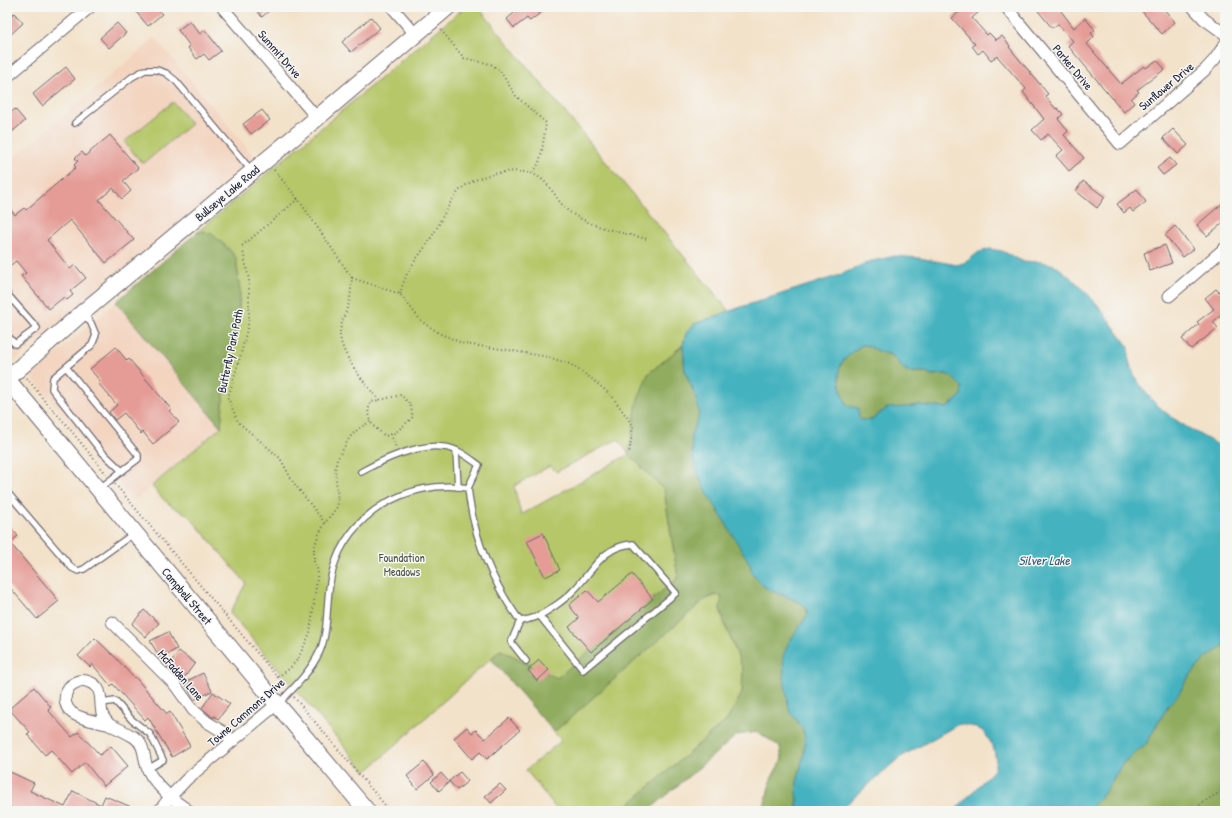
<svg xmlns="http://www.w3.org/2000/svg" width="1232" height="818" font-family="'Patrick Hand',sans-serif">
<rect width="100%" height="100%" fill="#f6f6f2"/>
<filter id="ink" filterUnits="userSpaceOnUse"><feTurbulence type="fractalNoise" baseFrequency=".025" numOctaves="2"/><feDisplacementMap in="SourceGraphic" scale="8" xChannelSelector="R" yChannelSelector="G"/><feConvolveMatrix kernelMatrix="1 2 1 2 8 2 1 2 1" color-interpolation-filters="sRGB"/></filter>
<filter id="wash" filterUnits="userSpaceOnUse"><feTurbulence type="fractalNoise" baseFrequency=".012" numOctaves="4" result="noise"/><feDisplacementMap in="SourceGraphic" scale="16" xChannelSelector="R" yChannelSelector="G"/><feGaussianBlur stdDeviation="0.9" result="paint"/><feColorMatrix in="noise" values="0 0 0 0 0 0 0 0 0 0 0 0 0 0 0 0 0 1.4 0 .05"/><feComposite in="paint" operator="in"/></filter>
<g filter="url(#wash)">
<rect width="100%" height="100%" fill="#f3e2ca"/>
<g fill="#f3d4bf">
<polygon points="155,38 257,160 16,360 7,350 7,164"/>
<polygon points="116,302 221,427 134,501 31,376"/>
</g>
<g fill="#b6c76a" stroke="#6c7452" fill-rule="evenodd">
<path d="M465 7H478L729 311 694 324 686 333 683 345 648 374 629 454 664 490 678 578 557 679 500 650 366 772 230 613 246 583 187 514C170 507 163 500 152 486L221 427 227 357 238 320 240 291 236 258 203 231 195 234ZM618 439 629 454 521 515 514 486 550 466 556 472Z"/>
<polygon points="173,102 191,124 143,164 124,142"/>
<polygon points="717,595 723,598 720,608 724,622 743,669 742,693 727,720 621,811 558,811 526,770 561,741 554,732 704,600"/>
</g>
<g fill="#90ac5e" stroke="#59674c">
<polygon points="203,231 212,234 230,250 236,258 240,291 238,320 227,357 221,427 116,302 195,234"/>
<polygon points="683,345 685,371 696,398 699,412 698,418 691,435 750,564 752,573 764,586 772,591 802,603 808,611 808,614 788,644 789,710 802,728 805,737 804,754 797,782 797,809 799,811 764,811 764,807 771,779 782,759 780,747 758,732 737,735 648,811 621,811 727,720 742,693 743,669 724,622 720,608 722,597 716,595 704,600 554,732 491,659 501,650 557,678 678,578 664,490 629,454 637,402 648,374"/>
<path d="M862 345 868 346 880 352 892 355 904 369 909 372H926L932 375 945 374 951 376 962 387 961 396 947 408 919 405 880 412 872 420H861C855 414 847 406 844 398 840 391 837 371 841 364 846 357 855 350 862 345Z"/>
<polygon points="1225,644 1225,811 1088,811 1105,792 1123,763 1146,744 1169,704 1178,695 1188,678 1204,660"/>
</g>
<path fill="#44b2bf" stroke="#336a7d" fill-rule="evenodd" d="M990 249 1002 251 1022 261 1041 262 1055 265 1076 282 1097 304 1128 346C1131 351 1128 356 1129 361 1130 366 1133 372 1135 376 1154 413 1191 429 1225 449V644L1204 660 1188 678 1178 695 1169 704 1146 744 1123 763 1105 792 1088 811H954L994 770 996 759 993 746 984 732 976 727 959 724 899 758 839 811H799L797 809V782L804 754 805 737 802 728 789 710 784 677 783 656 788 644 808 614 807 611 802 603 772 591 763 586 752 573 750 564 702 484 693 461 691 435 698 418 699 412 696 398 685 371 683 345 686 333 694 324 741 307 840 275 868 262 895 256 919 258 957 265 966 262 979 252ZM862 345 868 346 880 352 892 355 904 369 909 372H926L932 375 945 374 951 376 962 387 961 396 947 408 919 405 906 407 887 408 872 420H861L859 418 858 408 848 406C842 395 837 379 840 367 842 360 856 349 862 345Z"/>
<g id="blocks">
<g fill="#e59c96">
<polygon points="132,7 155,7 162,14 148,26"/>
<polygon points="254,7 273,7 262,17"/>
<polygon points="521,7 548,7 530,21 527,18 514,28 507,19"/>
<polygon points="965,7 976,7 980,11 972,18 987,35 989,33 996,40 1002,36 1010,46 1009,47 1048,94 1045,96 1056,109 1057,108 1063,114 1058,119 1068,131 1064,135 1084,158 1069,171 1056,156 1063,150 1048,134 1041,140 1032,130 1044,119 1023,92 1026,89 997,56 991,60 983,50 978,54 972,46 975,44 952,18"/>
<polygon points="1035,7 1058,7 1074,28 1085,18 1095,30 1091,33 1094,37 1087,44 1121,84 1144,66 1146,68 1157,60 1165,69 1137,90 1139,92 1131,99 1134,103 1124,112 1068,46 1073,41 1058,24 1052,28"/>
<polygon points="1138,7 1162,7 1175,22 1162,34"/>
<polygon points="14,13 23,23 7,38 7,19"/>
<polygon points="371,17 380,28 351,52 342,42"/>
<polygon points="190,21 200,34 205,30 221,51 209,60 204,54 197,59 188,48 190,46 178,30"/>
<polygon points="117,23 126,33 109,48 100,38"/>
<polygon points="66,67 75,79 42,106 33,94"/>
<polygon points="15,109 25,121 7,136 7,116"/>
<polygon points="262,110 270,120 251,134 243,124"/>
<polygon points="1173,129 1188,145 1178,154 1163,138"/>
<polygon points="110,135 138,168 123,181 131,191 122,199 113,188 99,200 134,240 106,263 70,220 47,240 70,269 75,265 86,278 70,291 73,295 67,300 64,297 49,309 21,276 26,273 16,261 7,268 7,205 15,215 24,208 26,210 76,167 74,165 78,161 75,158 82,152 85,156"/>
<polygon points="1170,158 1176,165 1163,175 1157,168"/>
<polygon points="1083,181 1105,197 1097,208 1076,191"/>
<polygon points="1137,189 1146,202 1133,212 1130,208 1124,213 1117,204"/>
<polygon points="1225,201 1225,221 1207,236 1197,225"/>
<polygon points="1175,226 1194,249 1183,257 1165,235"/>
<polygon points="1165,245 1172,263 1150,271 1144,253"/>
<polygon points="1225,287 1225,312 1213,322 1218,328 1191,349 1182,339 1199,324 1197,322 1214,309 1205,298 1216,289 1219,292"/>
<polygon points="116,347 127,361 129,359 171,409 169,411 179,422 153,444 143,432 141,434 124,413 115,420 109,412 117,405 98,383 100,381 90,369"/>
<polygon points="7,523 18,536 10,543 59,601 37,619 7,584"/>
<polygon points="543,533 560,570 545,577 527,541"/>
<polygon points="632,574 653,599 591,652 569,627 579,618 569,605 587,590 598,602"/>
<polygon points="144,610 159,623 146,637 132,624"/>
<polygon points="168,632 177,649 160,658 150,641"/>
<polygon points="95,638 116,658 134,678 135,677 167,714 170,712 190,746 172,757 148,717 145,720 113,684 111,686 92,664 90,667 78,656"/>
<polygon points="179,651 195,663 184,678 175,671 173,673 167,667"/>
<polygon points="539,660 549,670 537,681 528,670"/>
<polygon points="203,673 212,691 194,700 185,682"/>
<polygon points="34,687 51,707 48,710 72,737 78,732 100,755 111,746 128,766 104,786 85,762 72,774 51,750 45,755 27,734 30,732 9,709"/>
<polygon points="213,692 230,704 218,719 214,716 213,718 211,716 202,708"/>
<polygon points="509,718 520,730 487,759 480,752 472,759 454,738 467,727 472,733 476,730 485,739"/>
<polygon points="424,762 434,775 417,789 407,776"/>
<polygon points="10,772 34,783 30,791 65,807 73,791 101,805 105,796 141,811 18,811 7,805 7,777"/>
<polygon points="460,772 468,781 457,790 449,781"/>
<polygon points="441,773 449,782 439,791 431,782"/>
<polygon points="500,784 506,790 491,803 485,796"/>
</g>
</g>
</g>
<g filter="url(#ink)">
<use href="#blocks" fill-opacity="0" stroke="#6b656d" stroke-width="1"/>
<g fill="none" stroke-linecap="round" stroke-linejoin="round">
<defs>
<g id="lane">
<polyline points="75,123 132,77 145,70 157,70 166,73 176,81 251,170"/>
<polyline points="7,294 37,328 15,344 7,335"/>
<polyline points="66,367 138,455 138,459 122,471 101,451 52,389 53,378 92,345 96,335 91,323 83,313"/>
<polyline points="456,451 458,487"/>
<path d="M361 472C382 460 419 443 443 447 457 448 468 457 479 465L468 488"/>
<polyline points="99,489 122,471"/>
<polyline points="7,492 72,568 78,571 84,569 133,534"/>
<polyline points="520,621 511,642 526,661"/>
<polyline points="102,703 115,701 132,720 150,734 163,760 148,769"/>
<path d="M279 703C294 688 311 671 320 651 330 627 325 598 332 573 346 514 409 478 468 488 473 536 492 582 520 621 525 620 531 619 536 617 547 612 565 600 574 590 593 571 602 546 633 544L676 593 583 670 539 615"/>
</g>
<g id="street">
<polyline points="222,7 317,118"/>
<polyline points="392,7 416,35"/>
<polyline points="1006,7 1120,144 1205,70 1215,59 1225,44"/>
<polyline points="1193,7 1204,19 1225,34"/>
<polyline points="7,77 90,7"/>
<polyline points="1169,296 1225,248"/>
<polyline points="112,622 175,685 193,710 207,722 225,733 232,741"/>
<path d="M111 726C108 723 105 720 103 716 98 705 106 688 89 682 85 680 79 680 75 683 70 685 67 689 66 694 64 700 66 707 70 711 77 719 100 722 110 725 118 728 127 733 134 737 146 745 143 759 148 770 155 785 175 802 189 811"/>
<polyline points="159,811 171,796 187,779 277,704"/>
</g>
<g id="secondary">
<polyline points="7,379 82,313 317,118 448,7"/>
<polyline points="7,379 277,704 367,811"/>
</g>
</defs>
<use href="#lane" stroke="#6b656d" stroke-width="8"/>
<use href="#street" stroke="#6b656d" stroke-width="13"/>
<use href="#secondary" stroke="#6b656d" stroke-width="18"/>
<g stroke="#6b656d" stroke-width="2" stroke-dasharray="1 3" stroke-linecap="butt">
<polyline points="441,30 464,58 491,64 500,71 516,96 546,123 542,151 539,163 532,174"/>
<path d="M274 170 298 199 352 278C351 286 351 295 349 303 346 312 341 322 340 332 339 354 366 384 379 400"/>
<polyline points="298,199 242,246 249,280 249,320 242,350 228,398 238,422 280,458 293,482 325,523"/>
<polyline points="352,278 400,294 422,322 441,334 464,344 502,349 548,357 570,364 592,379 612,396 633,426 629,454"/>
<path d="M400 294C402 287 404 280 407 274 413 262 422 252 429 241 440 225 447 203 461 189 476 175 518 165 537 176 551 184 556 200 567 210 587 226 622 233 647 239"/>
<polyline points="7,355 11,360"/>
<polyline points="27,378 44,400 65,423 107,475"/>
<polyline points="391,434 396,448"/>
<polyline points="115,484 285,686"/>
<polyline points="278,677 289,669 298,659 310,633 318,571 314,561 314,547 319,534 325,523 337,507 338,501 335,469 337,460 350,437 358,429 371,421 372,425 385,436 395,433 413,417 410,404 401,395 371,402 368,410 371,421"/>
<polyline points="294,697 390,811"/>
<path d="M1194 811C1201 802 1215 795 1225 790"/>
</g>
<use href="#lane" stroke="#fff" stroke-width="5.5"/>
<use href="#street" stroke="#fff" stroke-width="11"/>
<use href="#secondary" stroke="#fff" stroke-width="16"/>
</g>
</g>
<g text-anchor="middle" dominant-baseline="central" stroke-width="3" stroke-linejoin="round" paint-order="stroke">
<g font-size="12" fill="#22223b" stroke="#f6f6f2">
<text transform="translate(280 54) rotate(49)">Summit Drive</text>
<text transform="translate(1073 67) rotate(50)">Parker Drive</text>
<text transform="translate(1166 86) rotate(-40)">Sunflower Drive</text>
<text transform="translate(227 193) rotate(-40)">Bullseye Lake Road</text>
<text transform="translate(230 351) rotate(-78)">Butterfly Park Path</text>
<text transform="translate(187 596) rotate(50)">Campbell Street</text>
<text transform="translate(181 675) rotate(49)">McFadden Lane</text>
<text transform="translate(246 712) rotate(-41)">Towne Commons Drive</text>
</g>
<g font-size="12" fill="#4e5449" stroke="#f6f6f2">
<text x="402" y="557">Foundation<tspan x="402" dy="14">Meadows</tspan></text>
</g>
<g font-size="13" font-style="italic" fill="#305c70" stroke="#f6f6f2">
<text x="1044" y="560">Silver Lake</text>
</g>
</g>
<rect width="1232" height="818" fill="none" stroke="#f6f6f2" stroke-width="24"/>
</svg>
